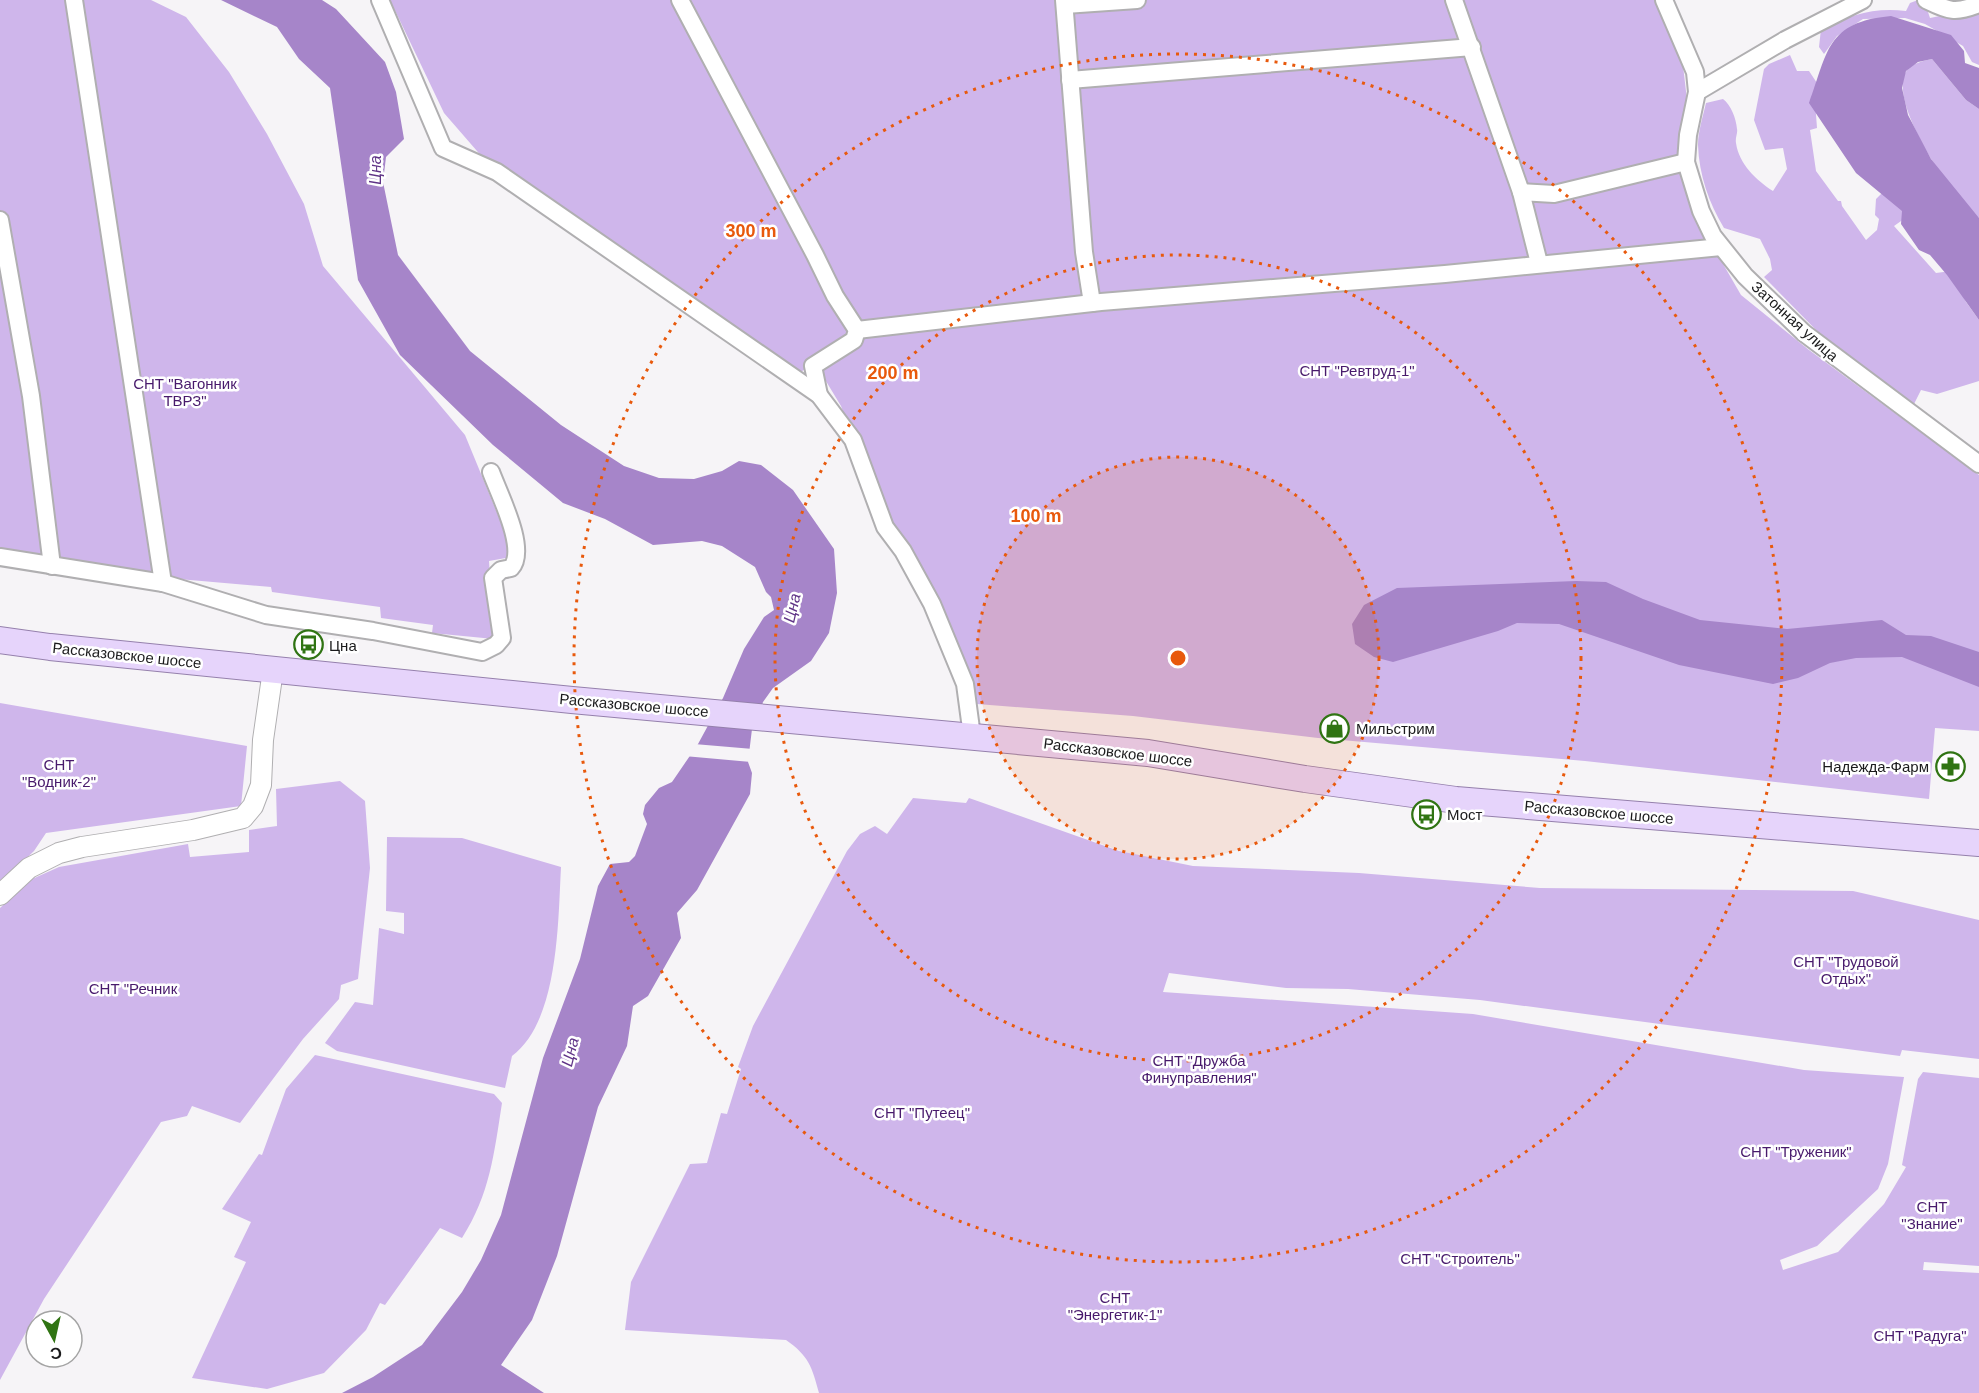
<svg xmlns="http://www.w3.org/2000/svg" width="1979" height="1393" font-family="Helvetica,sans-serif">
<rect width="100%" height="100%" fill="#f6f4f7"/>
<g fill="#cfb6eb">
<polygon points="0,0 151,0 186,17 229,72 267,134 304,204 323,266 465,435 514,554 511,557 489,561 494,639 432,633 433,625 381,618 380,607 272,592 271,587 167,578 0,550"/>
<polygon points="390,0 1656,0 1682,57 1687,100 1679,154 1682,177 1693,212 1741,295 1809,350 1979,475 1979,731 1935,728 1929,799 1585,761 1318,738 1133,716 977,704 922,587 885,527 841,406 815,363 791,378 490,166 444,113"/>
<path d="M1918 0 1926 6 1930 18 1979 8V65L1972 62 1963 46 1925 24 1905 18 1863 19 1837 36 1824 54 1819 47 1821 29C1850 15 1874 7 1906 11L1910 3Z"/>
<path d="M1790 55 1797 71H1809L1819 86 1815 101 1817 128 1810 130 1816 171 1838 201H1841L1842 206 1866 240 1877 230 1879 219 1875 215 1876 199 1889 186 1911 214 1894 226 1936 273 1951 271 1966 302 1979 320V381L1937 394 1921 390 1914 404 1876 379 1817 331 1764 277 1772 270 1770 259 1760 239 1724 228C1709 203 1699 175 1698 145 1698 132 1703 116 1706 103L1723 99C1731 105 1736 118 1737 129 1738 133 1735 138 1736 143 1739 164 1756 180 1773 191L1787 169 1783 148 1765 150 1754 120 1764 69 1769 64Z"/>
<path d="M1932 59 1966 100 1979 109V218C1954 201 1885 100 1907 70 1913 63 1923 61 1932 59Z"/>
<polygon points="0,703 247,746 241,806 46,833 34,851 0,883"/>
<polygon points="340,781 365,801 370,868 358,979 341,985 339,999 303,1039 240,1123 192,1106 187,1116 161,1122 44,1299 0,1380 0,908 30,880 59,867 188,844 190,857 249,852 249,830 277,826 276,789"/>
<path d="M913 798 966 803 969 798 1119 851 1193 866 1359 873 1540 888 1853 891 1979 920V1059L1902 1050 1900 1056 1480 1000 1348 989 1286 988 1169 973 1163 992 1473 1014 1804 1070 1904 1077 1888 1164 1878 1189 1817 1246 1780 1260 1783 1270 1838 1252 1884 1204 1906 1167 1902 1165 1918 1079 1923 1072 1979 1078V1266L1924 1262 1923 1270 1979 1273V1393H819C812 1367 809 1356 786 1340L625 1330 631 1282 690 1164 707 1163 721 1113 727 1114 741 1069 738 1067 753 1026 847 851 860 834 875 826 887 834Z"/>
<path d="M387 837 462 838 561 867C558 921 559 1021 512 1056L505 1088 337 1051 325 1043 355 1002 373 1005 379 928 404 934V913L386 911Z"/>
<path d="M315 1055 494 1094 502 1103C494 1154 490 1194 462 1238L440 1228 385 1305 380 1303 366 1330 324 1373 267 1389 192 1378 246 1262 234 1257 251 1222 222 1209 259 1154 262 1155 286 1089Z"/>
</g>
<g fill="#a685c9">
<polygon points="221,0 322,0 336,9 385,62 396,92 404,139 386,157 383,182 398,255 470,351 561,425 624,466 659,478 694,479 722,471 739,461 761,465 793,490 834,549 837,593 829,633 811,661 773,688 763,702 752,729 748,762 752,773 750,794 697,890 677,913 681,938 648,996 633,1006 627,1046 598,1107 557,1256 532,1320 501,1365 544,1393 342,1393 373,1377 422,1345 462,1292 481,1260 501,1215 543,1058 580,959 598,886 610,864 629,862 635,856 647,824 643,814 645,805 659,788 672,782 698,744 723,698 744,649 764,617 774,610 771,597 766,592 755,567 722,546 702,541 653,545 605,519 563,503 493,445 400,355 358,280 330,88 299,59 277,27"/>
<path d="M1891 16 1951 35 1964 51 1965 63 1979 68V109L1966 100 1932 59 1918 62 1906 71 1902 88 1908 115 1931 159 1979 218V320L1947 275 1930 255 1919 250 1901 224 1902 211 1856 173 1809 103C1828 52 1826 22 1891 16Z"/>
<polygon points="1576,581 1606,582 1643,599 1700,620 1787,629 1882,620 1906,635 1931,636 1979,652 1979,687 1902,657 1856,658 1830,663 1798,678 1773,684 1679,665 1559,624 1517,623 1498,631 1393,662 1374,657 1355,644 1352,624 1364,605 1397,588"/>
</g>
<polygon fill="#f6f4f7" points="694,744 753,749 751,762 684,756"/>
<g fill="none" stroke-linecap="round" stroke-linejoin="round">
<defs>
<g id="minor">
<polyline points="74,0 163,583"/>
<polyline points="380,0 443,148 497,172 819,395 853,440 885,527 903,551 932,604 965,684 972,736"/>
<polyline points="680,0 815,255 835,296 857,330 854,340 813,366 819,395"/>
<polyline points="1064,0 1084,252 1092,303"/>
<polyline points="1454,0 1521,192"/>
<polyline points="1664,0 1695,72 1697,92 1688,135 1686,162 1701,211 1713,236 1745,276 1804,333 1979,464"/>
<path d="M1926 0C1949 11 1955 14 1979 4"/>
<polyline points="1065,5 1137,0"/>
<polyline points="1070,80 1472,47"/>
<polyline points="1697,92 1785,40 1863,0"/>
<polyline points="0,220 31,396 52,566"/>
<polyline points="1539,263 1521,192 1554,194 1686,162"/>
<polyline points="857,330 1101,302 1445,274 1721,247"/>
<path d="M0 557 163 583 266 615 373 631 482 652 496 645 502 638 493 578 501 570 511 568C528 550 499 494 491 472"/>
</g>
<polyline id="tertiary" points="0,895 29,868 59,853 82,847 193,830 243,818 253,806 261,785 263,740 273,670"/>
<polyline id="primary" points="0,640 50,647 572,700 1148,753 1305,779 1456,800 1979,843"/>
</defs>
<use href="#minor" stroke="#b0afb1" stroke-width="20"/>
<use href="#tertiary" stroke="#b0afb1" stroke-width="22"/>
<use href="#primary" stroke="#9580ac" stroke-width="28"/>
<use href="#minor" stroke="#fff" stroke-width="16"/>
<use href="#tertiary" stroke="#fff" stroke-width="20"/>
<use href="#primary" stroke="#e6d4fb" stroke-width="26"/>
</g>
<circle cx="1178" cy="658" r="201" fill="#e8590c" fill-opacity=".12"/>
<g fill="none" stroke="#e8590c" stroke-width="3" stroke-dasharray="3 6">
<circle cx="1178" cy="658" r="201"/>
<circle cx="1178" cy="658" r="403"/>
<circle cx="1178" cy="658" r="604"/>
</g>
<defs>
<symbol id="bus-ring" viewBox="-11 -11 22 22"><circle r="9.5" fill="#fff" stroke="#307413" stroke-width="1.5"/><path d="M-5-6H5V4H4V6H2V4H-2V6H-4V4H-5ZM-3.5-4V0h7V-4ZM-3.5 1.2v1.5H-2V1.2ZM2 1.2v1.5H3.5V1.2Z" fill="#307413"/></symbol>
<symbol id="shop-ring" viewBox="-11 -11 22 22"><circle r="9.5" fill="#fff" stroke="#307413" stroke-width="1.5"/><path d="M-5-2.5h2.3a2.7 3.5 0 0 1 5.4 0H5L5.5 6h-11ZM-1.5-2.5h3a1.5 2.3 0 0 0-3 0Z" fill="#307413"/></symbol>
<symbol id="pharmacy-ring" viewBox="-11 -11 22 22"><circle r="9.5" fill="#fff" stroke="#307413" stroke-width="1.5"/><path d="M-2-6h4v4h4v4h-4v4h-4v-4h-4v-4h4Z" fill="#307413"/></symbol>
</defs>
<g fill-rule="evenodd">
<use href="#bus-ring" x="292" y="628" width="33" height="33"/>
<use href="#shop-ring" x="1318" y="712" width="33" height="33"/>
<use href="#pharmacy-ring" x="1934" y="750" width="33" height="33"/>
<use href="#bus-ring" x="1410" y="798" width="33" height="33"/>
</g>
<g text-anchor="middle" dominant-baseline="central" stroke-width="5" stroke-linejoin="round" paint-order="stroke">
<g font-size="15" fill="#1b1b1c" stroke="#fff">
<text transform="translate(1795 321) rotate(42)">Затонная улица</text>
<text transform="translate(127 655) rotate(6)">Рассказовское шоссе</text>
<text transform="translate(634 705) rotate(5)">Рассказовское шоссе</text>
<text transform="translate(1118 752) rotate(7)">Рассказовское шоссе</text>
<text transform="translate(1599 812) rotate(5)">Рассказовское шоссе</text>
</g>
<g font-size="15" fill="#481a6c" stroke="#fff">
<text x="1357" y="370">СНТ "Ревтруд-1"</text>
<text x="185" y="383">СНТ "Вагонник<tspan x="185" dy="17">ТВРЗ"</tspan></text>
<text x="59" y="764">СНТ<tspan x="59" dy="17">"Водник-2"</tspan></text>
<text x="1846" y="961">СНТ "Трудовой<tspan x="1846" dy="17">Отдых"</tspan></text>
<text x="133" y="988">СНТ "Речник</text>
<text x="1199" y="1060">СНТ "Дружба<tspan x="1199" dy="17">Финуправления"</tspan></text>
<text x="922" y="1112">СНТ "Путеец"</text>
<text x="1796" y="1151">СНТ "Труженик"</text>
<text x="1932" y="1206">СНТ<tspan x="1932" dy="17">"Знание"</tspan></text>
<text x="1460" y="1258">СНТ "Строитель"</text>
<text x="1115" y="1297">СНТ<tspan x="1115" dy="17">"Энергетик-1"</tspan></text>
<text x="1920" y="1335">СНТ "Радуга"</text>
</g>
<g font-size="15" fill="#1b1b1c" stroke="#fff" text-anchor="start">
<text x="329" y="645">Цна</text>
<text x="1356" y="728">Мильстрим</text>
<text x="1929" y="766" text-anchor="end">Надежда-Фарм</text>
<text x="1447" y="814">Мост</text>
</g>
<g font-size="16" font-style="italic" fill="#603487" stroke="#fff">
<text transform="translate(375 170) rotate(-90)">Цна</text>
<text transform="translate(792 608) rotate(-77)">Цна</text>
<text transform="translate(570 1052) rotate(-76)">Цна</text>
</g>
</g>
<circle cx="1178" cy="658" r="9" fill="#e8590c" stroke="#fff" stroke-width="3"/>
<g font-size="18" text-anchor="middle" font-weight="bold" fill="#e8590c" stroke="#fff" stroke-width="5" stroke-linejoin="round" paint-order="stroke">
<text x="751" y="237">300 m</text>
<text x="893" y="379">200 m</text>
<text x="1036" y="522">100 m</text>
</g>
<g transform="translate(54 1339) rotate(172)"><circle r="28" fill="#ffffff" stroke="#a4a4a4" stroke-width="1.5"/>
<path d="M0-4.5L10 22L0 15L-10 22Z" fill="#307413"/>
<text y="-9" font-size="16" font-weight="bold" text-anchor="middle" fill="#1b1b1c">С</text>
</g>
</svg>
